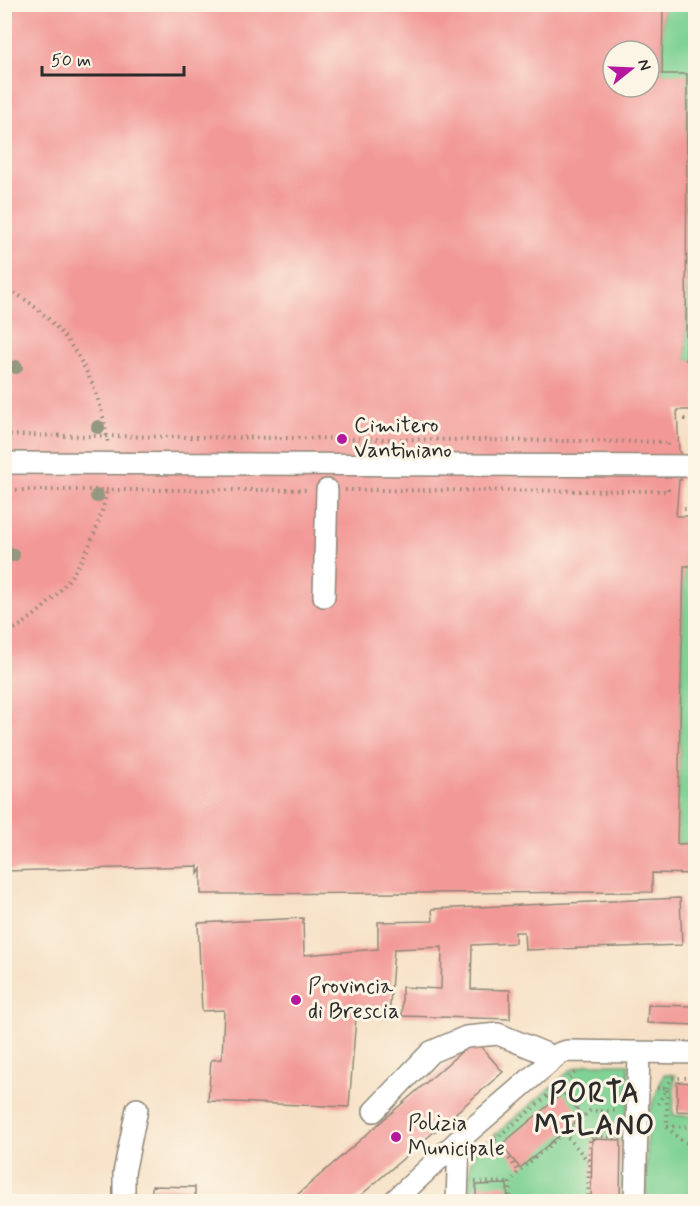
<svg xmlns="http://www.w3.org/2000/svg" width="700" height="1206" font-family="Mynerve,sans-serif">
<rect width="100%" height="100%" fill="#fcf5e5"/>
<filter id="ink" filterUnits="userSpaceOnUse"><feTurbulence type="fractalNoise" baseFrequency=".0167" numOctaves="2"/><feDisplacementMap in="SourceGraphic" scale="12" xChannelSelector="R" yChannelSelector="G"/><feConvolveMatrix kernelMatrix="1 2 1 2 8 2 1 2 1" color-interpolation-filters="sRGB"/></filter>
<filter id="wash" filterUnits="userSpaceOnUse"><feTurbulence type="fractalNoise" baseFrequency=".008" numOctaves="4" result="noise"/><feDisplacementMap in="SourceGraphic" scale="24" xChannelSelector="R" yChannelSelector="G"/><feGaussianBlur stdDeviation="1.35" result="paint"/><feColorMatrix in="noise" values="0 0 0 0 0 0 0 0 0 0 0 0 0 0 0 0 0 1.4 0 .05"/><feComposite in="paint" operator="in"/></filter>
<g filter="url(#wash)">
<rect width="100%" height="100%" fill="#f6e0c5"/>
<g fill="#7fd294" stroke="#557e60" stroke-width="1.5">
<polygon points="663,5 695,5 695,360 686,360 687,75 662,74"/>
<polygon points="684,566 695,566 695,843 677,844"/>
<polygon points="588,1064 629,1064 626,1201 469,1202 470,1165 475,1152 571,1070"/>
<polygon points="664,1074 675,1075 673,1115 695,1116 695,1201 646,1202 647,1118"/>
</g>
<g id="blocks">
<g fill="#f29997" fill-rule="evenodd">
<path d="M4 4H663L662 74H687L686 360H696V410H677L679 452H681V480H679L676 516H696V566H684L677 844 696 843V874L652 873V892L201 894V869L198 874V866L4 871ZM613 51H649V87H613Z"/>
<polygon points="680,898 682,945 525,950 524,932 515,932 515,943 472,945 471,989 510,990 510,1019 402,1016 402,987 441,989 442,947 394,949 389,1019 356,1017 349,1107 208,1101 211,1060 222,1059 224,1010 202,1011 198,923 303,918 304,955 378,949 378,922 433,921 432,909"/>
<polygon points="648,1005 696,1006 696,1025 647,1023"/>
<polygon points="475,1040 503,1072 353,1202 289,1202"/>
<polygon points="677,1082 696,1083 696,1112 677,1111"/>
<polygon points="563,1093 583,1116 520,1168 501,1145"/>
<polygon points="592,1139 621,1140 620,1202 591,1202"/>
<polygon points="507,1184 508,1202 476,1202 476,1185"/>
<polygon points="152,1186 195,1187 195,1202 152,1202"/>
</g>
</g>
</g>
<g filter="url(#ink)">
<use href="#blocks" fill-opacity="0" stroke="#908678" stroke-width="1.5"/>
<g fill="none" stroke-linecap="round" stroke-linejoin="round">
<defs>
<g id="minor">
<polyline points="4,463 696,466"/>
<polyline points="324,596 327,490"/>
<polyline points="374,1111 431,1052 466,1037 498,1034 554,1057"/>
<polyline points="124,1202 124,1173 137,1109"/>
<polyline points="393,1202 459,1140 560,1053 567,1051 696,1053"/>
<polyline points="457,1202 459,1140"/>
<polyline points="635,1202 639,1053"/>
</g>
</defs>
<use href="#minor" stroke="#908678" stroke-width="24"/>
<g stroke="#908678" stroke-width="4" stroke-dasharray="1.5 4.5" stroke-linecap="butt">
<path d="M4 287C64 317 101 380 108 445"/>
<polyline points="684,419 696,419"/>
<polyline points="4,435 668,442 668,447"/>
<polyline points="4,490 308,490"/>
<polyline points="345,490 668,491 668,485"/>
<polyline points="684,509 696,509"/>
<path d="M4 635C61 605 96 551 107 489"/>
<polyline points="657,1088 667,1088 667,1126 696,1127"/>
<polyline points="658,1104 672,1078 696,1078"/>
<polyline points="667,1127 679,1139 696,1147"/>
<polyline points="564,1133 589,1162"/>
<polyline points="494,1140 519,1171"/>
<polyline points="477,1155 577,1071"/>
<polyline points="475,1182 510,1183"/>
<polyline points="510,1202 510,1183 519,1171 590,1111 619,1111"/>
<polyline points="588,1202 590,1136 618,1137"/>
</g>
<use href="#minor" stroke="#fff" stroke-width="21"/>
</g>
<g fill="#949881">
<circle cx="16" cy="367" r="7"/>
<circle cx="98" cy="427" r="7"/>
<circle cx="97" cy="496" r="7"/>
<circle cx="13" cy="555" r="7"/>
</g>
</g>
<g fill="#b5179e" stroke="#fcf5e5" stroke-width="2">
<circle cx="342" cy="439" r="6"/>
<circle cx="296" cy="1000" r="6"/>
<circle cx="396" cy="1137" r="6"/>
</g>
<g text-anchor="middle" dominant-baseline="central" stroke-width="6" stroke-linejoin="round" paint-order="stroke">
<g font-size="22" fill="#2b2b2b" stroke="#fcf5e5" text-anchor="start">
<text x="354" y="426">Cimitero<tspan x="354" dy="25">Vantiniano</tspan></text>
<text x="308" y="987">Provincia<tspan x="308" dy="25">di Brescia</tspan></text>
<text x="408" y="1124">Polizia<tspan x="408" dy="25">Municipale</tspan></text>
</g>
<g font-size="28" font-weight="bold" letter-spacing="1.5" fill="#2b2b2b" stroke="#fcf5e5">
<text x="595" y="1094">PORTA<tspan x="595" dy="32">MILANO</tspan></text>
</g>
</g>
<rect width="700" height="1206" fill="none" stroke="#fcf5e5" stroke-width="24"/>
<g transform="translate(631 69) rotate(72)"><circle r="28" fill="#fcf5e5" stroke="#a8a49b" stroke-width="1.5"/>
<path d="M0-4.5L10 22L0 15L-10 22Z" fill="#b5179e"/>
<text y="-9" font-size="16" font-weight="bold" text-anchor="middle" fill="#2b2b2b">N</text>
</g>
<path d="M42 66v9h142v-9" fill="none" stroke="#2b2b2b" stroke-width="3"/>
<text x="51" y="66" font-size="18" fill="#2b2b2b" stroke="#fcf5e5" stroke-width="4.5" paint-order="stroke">50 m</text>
</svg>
